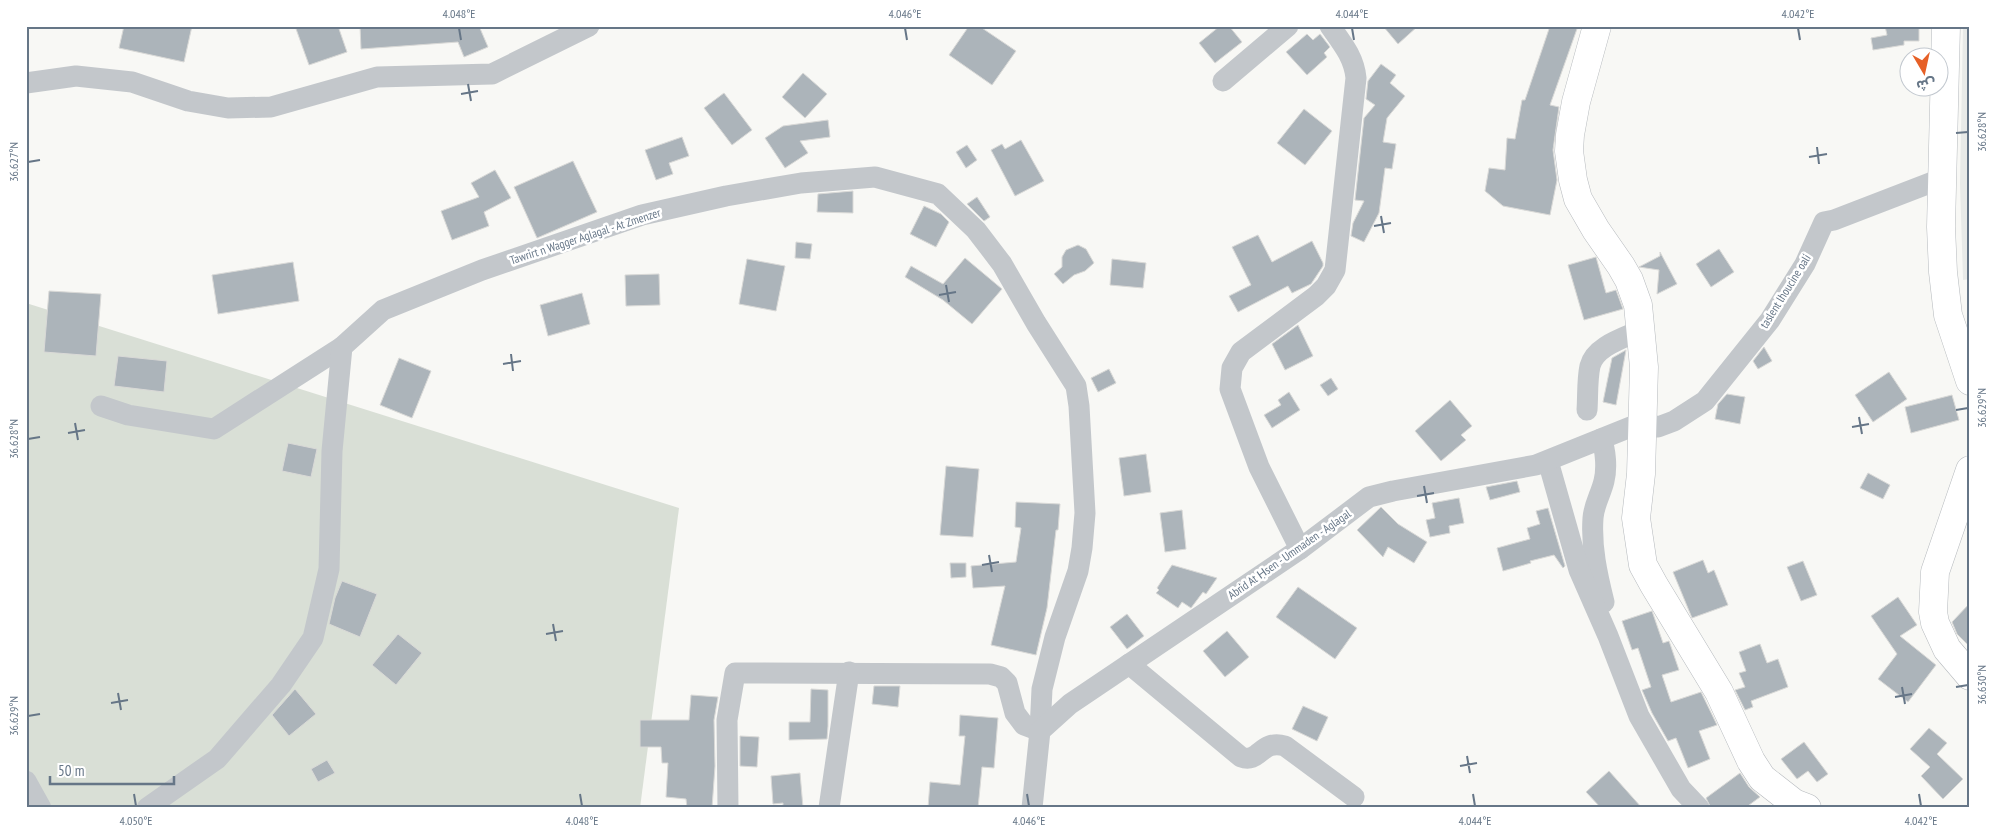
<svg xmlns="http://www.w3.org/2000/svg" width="1996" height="834" font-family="'PT Sans Narrow','Noto Sans Arabic',sans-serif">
<rect width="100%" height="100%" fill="#f8f8f5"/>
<polygon fill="#e8eae8" points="1963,26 1970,26 1970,279 1963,280 1960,184"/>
<polygon fill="#d9dfd6" points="26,303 679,508 640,808 26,808"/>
<g fill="#acb4ba" stroke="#d9d9d7">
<polygon points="124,26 192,26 184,62 119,48"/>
<polygon points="295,26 338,26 347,52 309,65"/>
<polygon points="360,26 479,26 488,47 464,57 458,42 361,49"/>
<polygon points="969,26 979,26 1016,51 992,85 949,55"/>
<polygon points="1220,26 1229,26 1242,42 1215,63 1199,43"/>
<polygon points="1383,26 1418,26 1398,44"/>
<polygon points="1550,26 1578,26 1550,105 1559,107 1553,150 1557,180 1550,215 1503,206 1485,191 1489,168 1505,170 1507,138 1515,139 1522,100 1525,100"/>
<polygon points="1885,26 1919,26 1919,41 1904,41 1904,45 1873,50 1871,38 1887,35"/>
<polygon points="1307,34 1313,40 1320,34 1330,47 1324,53 1327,57 1307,75 1286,52"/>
<polygon points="1381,64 1396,75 1390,83 1405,96 1387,118 1383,142 1396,144 1392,169 1385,168 1379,213 1364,242 1351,236 1353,223 1364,201 1355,200 1364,118 1375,105 1366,99 1368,81"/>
<polygon points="803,73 827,94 805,118 782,97"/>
<polygon points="724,93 752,130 732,145 704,108"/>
<polygon points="1304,109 1332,131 1305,165 1277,143"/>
<polygon points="828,120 830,137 800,141 808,153 785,168 765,138 783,126"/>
<polygon points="682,137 689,156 669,163 673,174 656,180 645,150"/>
<polygon points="1021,140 1044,181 1015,196 991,150 1002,144 1005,149"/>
<polygon points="967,145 977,160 966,168 956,152"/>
<polygon points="573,161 597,212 537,238 514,187"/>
<polygon points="495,170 511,198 484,212 489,226 452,240 441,211 479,197 471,183"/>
<polygon points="853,191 853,213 817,212 818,194"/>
<polygon points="977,197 990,217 984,221 967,204"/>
<polygon points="924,206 941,214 949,222 936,247 910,234"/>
<polygon points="1258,235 1272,262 1312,241 1323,263 1323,266 1311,284 1292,293 1288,286 1238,312 1229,296 1251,285 1232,247"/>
<polygon points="796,242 812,244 810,259 795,258"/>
<polygon points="1078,245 1086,249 1094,263 1085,271 1074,275 1063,284 1054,274 1062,267 1062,257 1066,250"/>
<polygon points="1719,249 1734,272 1711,287 1696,264"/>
<polygon points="1660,252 1677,284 1657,294 1659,270 1639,267 1660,256"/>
<polygon points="1596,257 1606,293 1616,290 1623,309 1584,320 1568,265"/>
<polygon points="965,258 1002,289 972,324 943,300 905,277 911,266 943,284"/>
<polygon points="747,259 785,266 776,311 739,304"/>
<polygon points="1112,259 1146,263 1143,288 1110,285"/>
<polygon points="293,262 299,301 218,314 212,275"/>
<polygon points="659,274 660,305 626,306 625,275"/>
<polygon points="49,291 101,294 96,356 44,352"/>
<polygon points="582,293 590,324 548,336 540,305"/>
<polygon points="1298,325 1313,356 1285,370 1272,344"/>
<polygon points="1764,347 1772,361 1758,369 1753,361"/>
<polygon points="1626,350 1616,405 1603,402 1612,358"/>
<polygon points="118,356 167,361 164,392 114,386"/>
<polygon points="399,358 431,371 412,418 380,405"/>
<polygon points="1109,369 1116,383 1098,392 1091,378"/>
<polygon points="1889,372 1907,399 1873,422 1855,395"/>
<polygon points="1331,378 1338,389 1328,396 1320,385"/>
<polygon points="1289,392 1300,410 1272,428 1264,415 1281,405 1278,400"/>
<polygon points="1727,394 1745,397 1740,424 1715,419 1718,404"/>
<polygon points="1952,395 1959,420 1911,433 1905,407"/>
<polygon points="1450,400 1472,426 1461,435 1466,440 1441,461 1415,431"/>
<polygon points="288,443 317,449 311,477 282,471"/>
<polygon points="1146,454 1151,492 1124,496 1119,458"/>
<polygon points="946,466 979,469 973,537 940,535"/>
<polygon points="1868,473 1890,485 1883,499 1860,488"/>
<polygon points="1517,481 1520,492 1490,500 1486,487"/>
<polygon points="1459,498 1464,523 1449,526 1450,533 1430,537 1426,520 1435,518 1432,503"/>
<polygon points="1016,502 1060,504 1058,530 1056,530 1047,608 1036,655 991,645 1005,586 973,588 971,566 1016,562 1021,528 1015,527"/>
<polygon points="1381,507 1398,524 1427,542 1414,563 1388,547 1383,557 1357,530"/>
<polygon points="1548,508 1565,566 1563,568 1554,555 1530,561 1531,563 1503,571 1497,548 1530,539 1527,528 1540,524 1536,511"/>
<polygon points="1182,510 1186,549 1165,552 1160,513"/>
<polygon points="1703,560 1708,573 1714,570 1728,605 1692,618 1673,572"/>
<polygon points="1803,561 1817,595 1801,601 1787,567"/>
<polygon points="950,563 966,563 966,577 951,578"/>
<polygon points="1172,565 1217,578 1206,594 1203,592 1191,608 1182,602 1178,608 1156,593 1159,590 1157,588"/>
<polygon points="342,581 377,594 360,637 329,624 335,598"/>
<polygon points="1298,587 1357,628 1335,659 1276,617"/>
<polygon points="1898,597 1917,625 1900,636 1936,665 1908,702 1878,679 1897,654 1871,616"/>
<polygon points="1970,603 1970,647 1957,634 1952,622"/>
<polygon points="1652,611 1663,643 1669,641 1679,670 1662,675 1671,702 1701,692 1717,725 1699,731 1710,759 1688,768 1676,738 1668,741 1652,713 1642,690 1651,687 1638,648 1632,650 1622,621"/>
<polygon points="1127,614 1144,636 1127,649 1110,627"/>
<polygon points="1227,631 1249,657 1225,677 1203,651"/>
<polygon points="398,634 422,653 396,685 372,665"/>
<polygon points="1760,644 1767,663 1778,659 1788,687 1751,701 1753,707 1745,710 1735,690 1745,687 1739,673 1746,671 1739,652"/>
<polygon points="874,686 900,686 898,707 872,704"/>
<polygon points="295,689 316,714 289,736 272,715"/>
<polygon points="811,689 828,690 828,726 827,739 789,740 789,722 810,722"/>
<polygon points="691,695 718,697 714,720 715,766 712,808 687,808 686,799 666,797 668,763 662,763 661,747 640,747 640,720 689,720"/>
<polygon points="1303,706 1328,717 1317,741 1292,729"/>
<polygon points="960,715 998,718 994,768 982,767 978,808 928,808 930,782 960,785 965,736 959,736"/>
<polygon points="1929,728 1947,743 1937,754 1963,779 1943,799 1921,776 1930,767 1910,749"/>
<polygon points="740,736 759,737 757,767 740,766"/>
<polygon points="1804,742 1828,774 1817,782 1808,771 1797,779 1781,759"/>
<polygon points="327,760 335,773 318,782 311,769"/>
<polygon points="1609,771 1642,808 1601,808 1586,792"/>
<polygon points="800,773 803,808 783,808 783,803 773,804 771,776"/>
<polygon points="1740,773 1749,787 1760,797 1745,808 1711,808 1706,798"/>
</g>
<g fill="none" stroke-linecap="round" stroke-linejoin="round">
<defs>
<g id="major">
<polyline points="1597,26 1576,102 1570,135 1569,151 1573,180 1578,199 1596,230 1621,266 1629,280 1638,305 1644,367 1641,474 1636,518 1643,565 1654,585 1719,692 1751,761 1762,778 1794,803 1807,808"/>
<polyline points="1946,26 1941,227 1943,272 1948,315 1970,381"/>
<polyline points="1970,470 1935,572 1933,612 1935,623 1947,649 1970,676"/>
</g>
</defs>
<use href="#major" stroke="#b6babe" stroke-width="29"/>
<g stroke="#c3c7cb" stroke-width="21">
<polyline points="1223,81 1288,26"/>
<polyline points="26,83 76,76 132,82 188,101 228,108 271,107 377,77 492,74 589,26"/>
<polyline points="101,406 128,415 214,429 342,347"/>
<path d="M1587 410C1588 396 1587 380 1590 366 1595 346 1624 338 1641 330"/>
<path d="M1601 439C1606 450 1607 469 1604 481 1601 494 1594 504 1593 518 1591 547 1597 574 1604 602"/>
<polyline points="1548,461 1579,570 1608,636 1639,716 1681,789 1699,808"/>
<path d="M1300 549 1259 467 1230 389 1232 368 1241 352 1316 296 1326 286 1335 270 1356 78C1354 57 1342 43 1330 26"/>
<path d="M1129 664 1241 757C1260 764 1260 739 1285 746L1354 797"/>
<polyline points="26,781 41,808"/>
<polyline points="147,808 217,759 281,685 313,638 329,569 332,451 342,347 383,310 482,270 642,215 726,196 801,183 875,177 938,194 976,230 1002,264 1036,323 1076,386 1079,406 1085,513 1082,548 1078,571 1055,637 1042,689 1040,731 1024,725 1015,713 1007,683 1001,677 990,674 735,673 727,720 728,808"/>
<polyline points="829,808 849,672"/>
<polyline points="1032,808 1040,731 1070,704 1300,549 1369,497 1393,491 1536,465 1643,422 1658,427 1674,421 1705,401 1770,320 1805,264 1824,222 1834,220 1943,178"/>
</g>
<use href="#major" stroke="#fff" stroke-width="28"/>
</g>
<path fill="none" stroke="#667687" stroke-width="2" d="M459 28 461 40M905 28 907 40M1352 28 1354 40M1798 28 1800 40M468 84 471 101M461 94 478 91M1956 133 1968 132M1817 147 1819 164M1809 157 1827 154M28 162 40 160M1381 216 1384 233M1374 226 1391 223M946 285 949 302M939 295 956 292M511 354 513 371M503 364 521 361M1956 410 1968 408M1859 417 1862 434M75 423 78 440M1852 427 1869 424M68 433 85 430M28 439 40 437M1424 486 1427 503M1417 496 1434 493M989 555 992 572M982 565 999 562M553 624 556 641M546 634 563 631M1902 687 1905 704M1956 687 1968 685M118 693 121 710M1895 697 1912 694M111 703 128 700M28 716 40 714M1467 756 1470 773M1460 766 1477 763M134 794 136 806M580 794 582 806M1027 794 1029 806M1473 794 1475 806M1919 794 1921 806"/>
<g text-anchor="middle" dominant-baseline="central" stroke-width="5" stroke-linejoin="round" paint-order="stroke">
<g font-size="12" fill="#667687" stroke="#fff">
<text transform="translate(585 236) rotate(-18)">Tawrirt n Wagger Aglagal - At Zmenzer</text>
<text transform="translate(1785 291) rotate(-58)">taslent lhoucine oali</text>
<text transform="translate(1289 554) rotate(-35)">Abrid At Ḥsen - Ummaden - Aglagal</text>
</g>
</g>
<rect width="1996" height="834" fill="none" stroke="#ffffff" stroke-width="55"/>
<g transform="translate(1924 72) rotate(171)"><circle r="24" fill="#ffffff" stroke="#c2c8cf"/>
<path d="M0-4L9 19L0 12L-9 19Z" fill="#e66027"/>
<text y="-8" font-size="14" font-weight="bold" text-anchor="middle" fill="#667687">ش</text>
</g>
<path d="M50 776v8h124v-8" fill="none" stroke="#667687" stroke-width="2.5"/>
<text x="58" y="776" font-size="15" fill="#667687" stroke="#ffffff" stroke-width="4" paint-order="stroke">50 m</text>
<rect x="28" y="28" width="1940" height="778" fill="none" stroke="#667687" stroke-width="2"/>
<g font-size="12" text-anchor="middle" fill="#667687">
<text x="459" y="18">4.048°E</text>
<text x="905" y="18">4.046°E</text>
<text x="1352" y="18">4.044°E</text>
<text x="1798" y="18">4.042°E</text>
<text transform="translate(1982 132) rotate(-90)" y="4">36.628°N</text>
<text transform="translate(14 162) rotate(-90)" y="4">36.627°N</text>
<text transform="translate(1982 408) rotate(-90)" y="4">36.629°N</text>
<text transform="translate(14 439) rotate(-90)" y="4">36.628°N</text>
<text transform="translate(1982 685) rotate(-90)" y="4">36.630°N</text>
<text transform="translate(14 716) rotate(-90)" y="4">36.629°N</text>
<text x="136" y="825">4.050°E</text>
<text x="582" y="825">4.048°E</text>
<text x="1029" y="825">4.046°E</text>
<text x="1475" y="825">4.044°E</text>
<text x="1921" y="825">4.042°E</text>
</g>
</svg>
